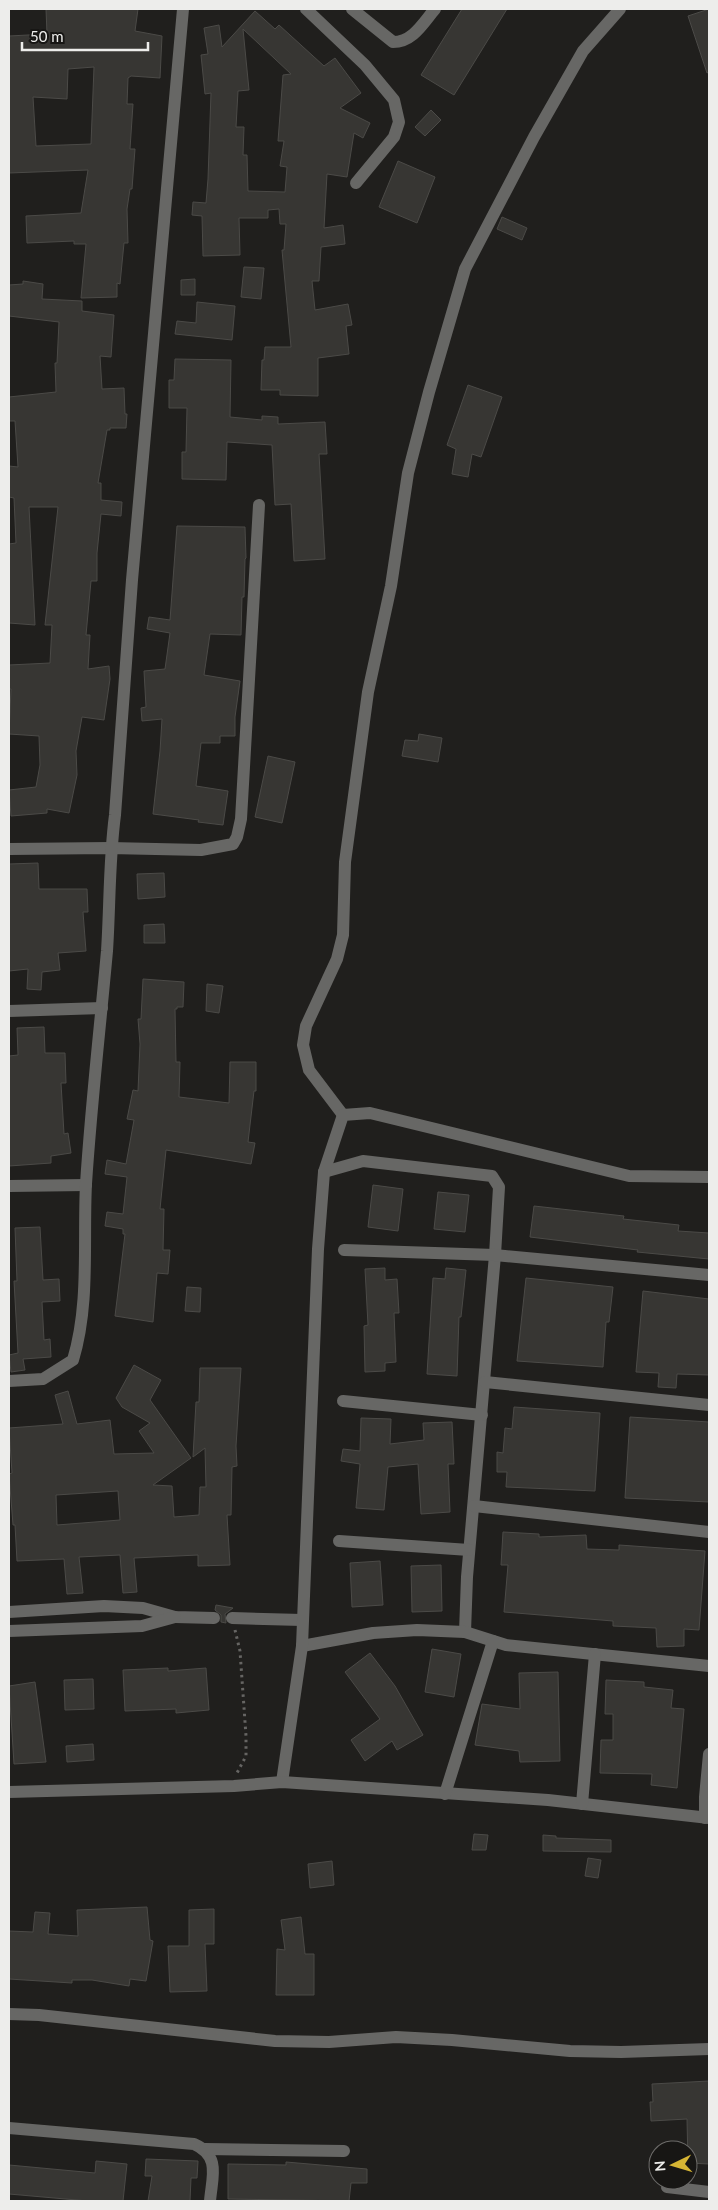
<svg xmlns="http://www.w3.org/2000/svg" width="718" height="2210" font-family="Lato,sans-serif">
<rect width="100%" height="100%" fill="#201f1d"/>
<g fill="#373633" stroke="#4b4a47" fill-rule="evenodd">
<path d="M46 9H138L135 31 162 36 160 78 131 76 128 78 127 104H133L130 149H135L132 189H130L127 209 128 243H124L120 284 117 283V297L81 298 86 244H74V241L27 243 26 216 81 213 88 170 9 173V36L47 34ZM94 67 91 144 36 146 33 97 67 99 68 69Z"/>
<polygon points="462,9 507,9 454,95 421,75"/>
<polygon points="709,9 709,72 707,73 688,16"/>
<path d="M255 11 275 29 279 25 324 66 335 58 361 93 340 108 370 123 363 138 354 133 347 177 327 174 324 228 343 225 345 244 321 247 319 281H312L315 310 348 304 352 325 346 326 349 354 318 358V396L280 395V390H261L262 360H264L265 347H291L282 250H284L286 224H280L279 209 268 210V218H239L240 255 203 256 202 216 192 215 193 202 206 203 208 179 211 93 205 94 201 55 208 54 204 28 219 25 222 47ZM243 29 291 74 283 75 278 141H284L280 166 287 167 285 192 248 191 247 155H243L244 127H236L238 91 249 90Z"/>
<polygon points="431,110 441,120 425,136 415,127"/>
<polygon points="398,161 435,177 417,223 379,207"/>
<polygon points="502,217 527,228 522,240 497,229"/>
<polygon points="244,267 264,268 261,299 241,297"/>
<polygon points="195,279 195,295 181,295 181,280"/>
<polygon points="23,281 43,284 42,299 82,301 82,311 114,315 111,357 100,356 102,389 124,388 125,414 127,414 126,428 110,428 110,430 107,430 98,483 101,483 101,500 122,502 121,516 101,514 97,553 97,581 91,581 86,635 90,635 88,669 109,666 110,679 104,720 82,717 76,751 77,775 69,813 47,809 47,813 11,816 9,790 36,787 40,765 39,736 9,734 11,689 9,689 9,665 50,663 52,625 45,625 58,507 29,507 35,625 9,623 9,544 16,543 14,498 9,497 9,466 18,467 15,421 9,421 9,397 56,392 55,363 57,363 59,322 9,316 9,285 23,284"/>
<polygon points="197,302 235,306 232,340 175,334 177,321 196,323"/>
<polygon points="175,359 231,360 230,417 262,420 262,416 278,417 278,424 325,422 327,454 319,454 325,559 294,561 291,504 275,505 272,445 227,442 226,480 182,479 182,452 186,452 187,408 169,408 169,380 174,380"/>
<polygon points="468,385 502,397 481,457 472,454 468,477 452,474 456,449 447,445"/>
<polygon points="177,526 245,527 246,558 245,559 244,597 242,597 241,635 210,634 204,675 240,681 235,717 235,736 220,736 220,743 201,743 196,786 228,791 223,825 198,822 199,820 153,814 160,751 162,719 142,721 141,708 146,707 144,671 165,669 170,633 147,629 149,617 170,620"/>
<polygon points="419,734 442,738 438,762 402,756 405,740 418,741"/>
<polygon points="268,756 295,762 282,823 255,817"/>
<polygon points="38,863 39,889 87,889 88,912 83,912 86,951 58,953 60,970 42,972 41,990 27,989 28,969 9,971 9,864"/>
<polygon points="164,873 165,897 138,899 137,874"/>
<polygon points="164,924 165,943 144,943 144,925"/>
<polygon points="143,979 184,982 183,1007 177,1007 177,1009 175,1009 176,1062 180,1062 179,1097 229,1103 230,1062 256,1062 256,1091 254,1091 248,1142 255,1143 251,1164 166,1150 160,1209 164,1209 163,1250 170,1250 168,1274 157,1273 153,1322 115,1316 125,1234 123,1234 123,1229 105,1226 107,1212 123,1214 127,1177 105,1174 107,1160 126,1164 134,1120 127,1119 133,1090 138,1091 140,1044 138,1019 141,1019"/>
<polygon points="207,984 223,986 219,1013 206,1011"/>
<polygon points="44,1027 45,1053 65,1053 66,1083 61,1083 64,1134 68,1133 71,1153 51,1156 51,1163 9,1166 9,1056 18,1055 17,1028"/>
<polygon points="373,1185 403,1189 398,1231 368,1227"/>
<polygon points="438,1192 469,1195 465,1232 434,1229"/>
<polygon points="534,1206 624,1216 623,1219 679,1225 678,1231 709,1233 709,1259 637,1252 638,1250 530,1237"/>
<polygon points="40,1227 43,1280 59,1279 60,1301 42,1302 44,1340 50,1339 51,1357 23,1359 25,1370 11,1372 9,1355 18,1353 14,1281 17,1281 15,1228"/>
<polygon points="385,1268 385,1280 397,1279 399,1313 394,1313 396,1362 385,1363 385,1371 365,1372 364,1326 368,1325 365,1269"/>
<polygon points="446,1268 466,1270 461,1317 459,1317 457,1376 427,1374 433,1278 445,1279"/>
<polygon points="526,1278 613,1287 609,1322 606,1322 603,1367 517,1361"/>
<polygon points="187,1287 201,1288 200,1312 185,1311"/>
<polygon points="643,1291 709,1299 709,1375 677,1374 676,1388 658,1387 659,1373 636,1372"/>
<path d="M134 1365 161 1380 150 1400 191 1458 153 1485 172 1486 174 1517 199 1515 200 1487H206L205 1448 193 1457 196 1402H199L200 1368H241L236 1446 237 1466 232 1467 231 1515H227L230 1565 198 1566V1555L134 1558 137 1592 123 1593 120 1555 79 1557 83 1593 67 1594 64 1559 17 1561 15 1525H13L9 1474 12 1473 9 1428 63 1424 55 1395 68 1391 77 1424 110 1420 114 1454 154 1453 139 1431 150 1423 122 1407 116 1398ZM118 1491 120 1520 57 1525 56 1495Z"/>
<polygon points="514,1407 600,1413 595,1491 506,1487 507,1472 497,1472 497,1452 503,1453 505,1428 512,1429"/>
<polygon points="630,1417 709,1422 709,1502 625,1498"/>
<polygon points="361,1418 391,1419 390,1444 424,1440 423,1423 452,1422 454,1464 448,1464 450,1512 421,1514 418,1464 388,1467 384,1510 356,1508 360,1464 341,1461 343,1449 360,1451"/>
<polygon points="503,1532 539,1534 539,1537 586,1535 587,1549 619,1550 619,1545 705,1551 699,1630 684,1629 684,1646 657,1647 656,1628 613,1626 613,1621 504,1612 508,1565 501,1565"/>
<polygon points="380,1561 383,1605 352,1607 350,1563"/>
<polygon points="441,1565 442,1611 412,1612 411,1566"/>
<polygon points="216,1605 233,1608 225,1614 226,1623 221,1622 221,1615 215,1610"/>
<polygon points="432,1649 461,1654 454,1697 425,1692"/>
<polygon points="370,1653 395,1686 423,1735 397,1750 392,1741 365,1761 351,1740 380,1719 345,1672"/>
<polygon points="168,1668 168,1671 206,1668 209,1710 176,1713 176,1709 125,1711 123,1670"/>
<polygon points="558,1672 560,1761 520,1762 519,1751 475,1745 482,1704 520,1709 519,1673"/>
<polygon points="93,1679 94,1709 65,1710 64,1680"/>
<polygon points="606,1680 644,1682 644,1687 673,1690 671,1708 684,1709 677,1788 651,1785 652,1774 600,1773 601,1740 613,1740 613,1714 605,1714"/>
<polygon points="35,1682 46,1762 14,1764 9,1686"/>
<polygon points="93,1744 94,1760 67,1762 66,1746"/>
<polygon points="474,1834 488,1835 486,1850 472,1850"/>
<polygon points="543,1835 556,1836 556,1838 611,1840 611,1852 543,1851"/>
<polygon points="588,1858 601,1860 598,1878 585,1876"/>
<polygon points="332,1861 334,1885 310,1888 308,1864"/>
<polygon points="147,1907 150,1940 153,1941 146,1981 130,1979 129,1986 92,1980 72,1980 72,1983 9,1979 9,1931 33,1932 35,1912 50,1913 48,1934 78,1936 77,1910"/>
<polygon points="214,1909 214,1944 205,1944 207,1991 170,1992 168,1946 189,1946 189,1910"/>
<polygon points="301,1917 305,1954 314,1954 314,1995 276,1995 277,1949 285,1950 281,1920"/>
<polygon points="709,2081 709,2164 688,2163 687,2119 651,2121 650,2102 653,2102 652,2084"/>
<polygon points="146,2159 198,2161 197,2178 191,2178 190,2201 148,2201 152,2176 145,2176"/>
<polygon points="96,2161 127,2164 123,2201 88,2201 9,2194 9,2165 95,2173"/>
<polygon points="286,2162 367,2169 367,2183 351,2183 349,2201 228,2199 228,2164 286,2165"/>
</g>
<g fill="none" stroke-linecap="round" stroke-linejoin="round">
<polyline stroke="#666563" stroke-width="3" stroke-dasharray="2.5 4" stroke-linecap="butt" points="235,1630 240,1651 246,1736 246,1756 237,1773"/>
<g stroke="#676765" stroke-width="12">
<polyline points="306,9 365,65 394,100 399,122 394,137 356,183"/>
<path d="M352 9 393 42C413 42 423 23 435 9"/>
<polyline points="9,849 110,848 201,850 233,844 237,837 241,819 259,505"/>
<polyline points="9,1011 102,1008"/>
<polyline points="343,1115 309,1070 303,1045 306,1026 337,959 343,935 345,862 368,692 391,586 408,473 429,392 465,269 534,137 583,51 620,9"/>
<polyline points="324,1172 363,1161 492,1176 499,1187 495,1255 467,1577 465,1632"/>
<polyline points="9,1186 86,1185"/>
<polyline points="344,1250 495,1255 709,1275"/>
<path d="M9 1381 43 1379 73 1360C90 1304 83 1242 86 1184 91 1106 100 1028 107 951 110 905 109 860 115 815L132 580 183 9"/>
<polyline points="485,1382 709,1405"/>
<polyline points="343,1401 482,1415"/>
<polyline points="474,1506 709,1532"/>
<polyline points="339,1541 469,1550"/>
<polyline points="9,1612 104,1606 143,1608 175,1617 214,1618"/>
<polyline points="232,1618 302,1620"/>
<polyline points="9,1631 142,1626 175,1617"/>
<polyline points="302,1646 373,1633 417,1630 465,1632 506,1645 709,1666"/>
<polyline points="282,1782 302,1646 318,1249 324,1172 343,1115 370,1113 629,1176 709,1177"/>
<polyline points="9,1792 234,1786 282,1782 548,1800 709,1818"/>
<polyline points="445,1794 493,1641"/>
<polyline points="582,1804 595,1654"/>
<polyline points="705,1818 705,1797 709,1754"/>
<polyline points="9,2014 39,2015 275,2041 329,2042 396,2037 452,2040 570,2051 621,2052 709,2049"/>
<path d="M9 2128 194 2144C221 2156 212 2177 210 2201"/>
<polyline points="205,2149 344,2151"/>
<polyline points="667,2187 709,2192"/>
</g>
</g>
<rect width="718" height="2210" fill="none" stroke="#ededeb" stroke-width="20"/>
<g transform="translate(673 2165) rotate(265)"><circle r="24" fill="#171614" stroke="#6d6c6a"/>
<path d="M0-4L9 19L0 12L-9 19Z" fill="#d6b534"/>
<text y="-8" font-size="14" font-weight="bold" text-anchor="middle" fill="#ededeb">N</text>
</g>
<path d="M22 42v8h126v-8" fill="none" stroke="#ededeb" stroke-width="2.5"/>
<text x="30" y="42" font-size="15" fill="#ededeb" stroke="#171614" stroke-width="4" paint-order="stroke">50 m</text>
</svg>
